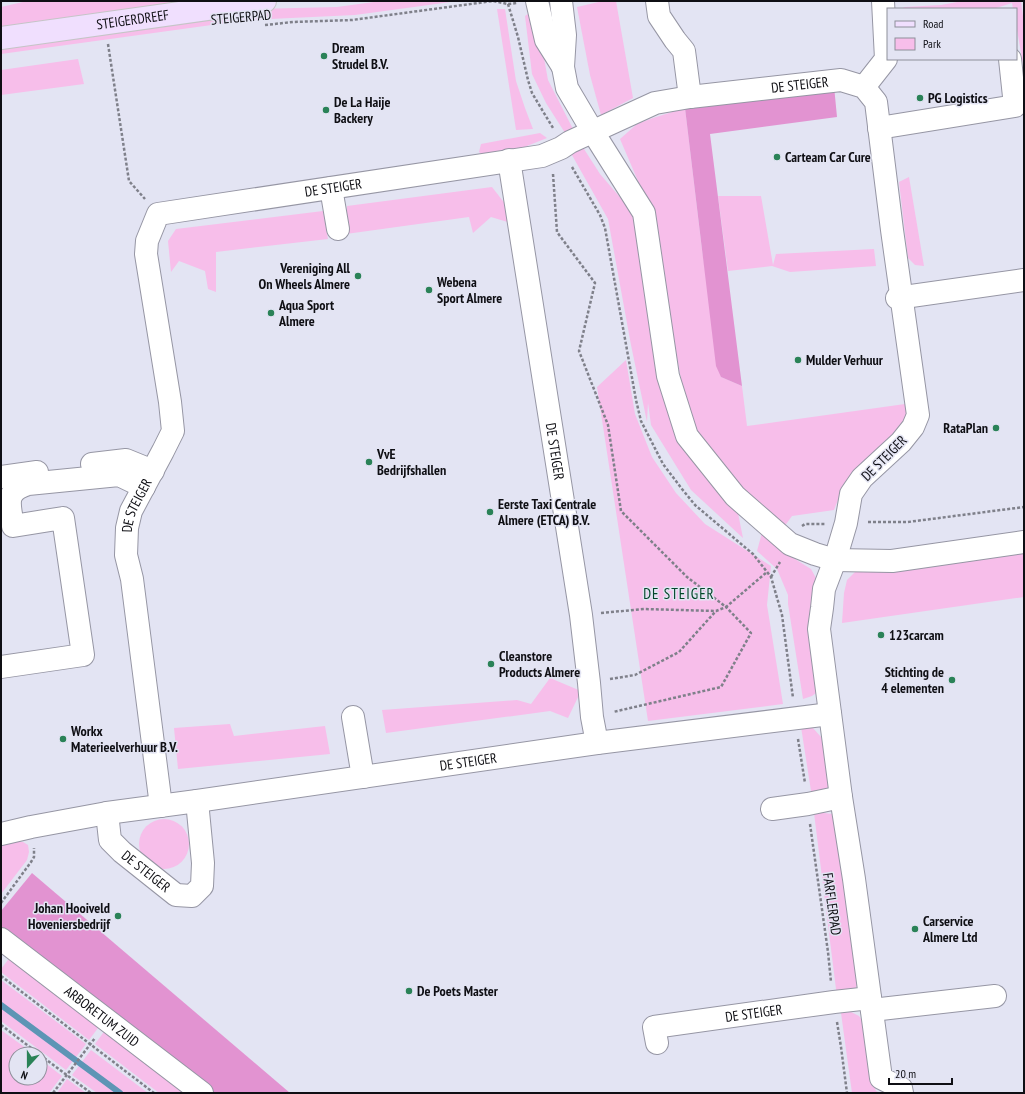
<svg xmlns="http://www.w3.org/2000/svg" width="1025" height="1094" font-family="'PT Sans Narrow',sans-serif">
<rect width="100%" height="100%" fill="#e3e4f3"/>
<g fill="#f7beea">
<polygon points="27,1 226,1 1,32 1,7"/>
<polygon points="381,1 458,1 355,15 248,20 1,54 1,44 255,9 337,7"/>
<polygon points="603,1 616,1 633,98 601,115 590,75 577,7"/>
<polygon points="963,1 1021,1 1024,24 1024,70 1016,24 1016,9 1013,9 1012,3 993,9 900,9 905,7 941,5"/>
<polygon points="497,9 505,9 516,81 525,108 533,129 516,130"/>
<polygon points="535,9 548,80 574,131 567,136 546,103 532,74 525,16"/>
<polygon points="78,59 84,84 1,95 1,70"/>
<polygon points="685,108 702,250 721,377 742,386 747,426 905,404 907,415 897,432 841,492 834,510 792,516 784,527 748,497 692,429 687,412 650,209 620,139 637,124 653,118"/>
<polygon points="540,133 547,138 512,152 485,157 479,152 481,144"/>
<polygon points="568,148 584,149 600,174 637,217 678,436 737,508 743,538 691,490 651,425 648,403 647,422 631,345 608,219"/>
<polygon points="909,177 924,266 915,265 908,258 899,182"/>
<polygon points="492,187 506,205 511,223 491,217 473,233 469,217 346,234 347,206"/>
<polygon points="718,196 761,196 773,265 776,254 874,249 876,266 790,272 772,266 728,271"/>
<polygon points="323,211 328,239 216,252 216,292 208,289 205,271 179,261 171,272 168,241 176,229"/>
<polygon points="626,360 635,414 652,457 676,493 705,524 771,566 767,605 783,704 648,721 597,387"/>
<polygon points="763,529 795,559 811,569 816,578 809,617 816,693 812,696 803,699 788,604 788,595 777,569 757,551"/>
<polygon points="1024,550 1024,597 842,623 844,593 847,580 859,568"/>
<polygon points="550,678 581,691 568,718 550,711 386,733 382,710 517,700 531,704"/>
<polygon points="230,724 234,736 325,726 330,754 178,769 174,728"/>
<polygon points="801,727 812,727 821,737 827,752 831,786 820,791 811,791"/>
<polygon points="814,813 824,813 833,814 836,822 858,982 855,990 837,997"/>
<circle cx="164" cy="844" r="25"/>
<polygon points="16,842 23,842 28,845 29,852 27,860 1,894 1,846"/>
<polygon points="11,956 101,1024 89,1040 1,972 1,969"/>
<polygon points="1,980 86,1044 66,1070 1,1021"/>
<polygon points="851,1012 859,1016 864,1023 872,1081 876,1091 880,1093 852,1093 841,1013"/>
<polygon points="106,1029 191,1093 159,1093 95,1044"/>
<polygon points="1,1030 34,1054 16,1054 16,1078 40,1078 40,1059 62,1076 49,1093 1,1093"/>
<polygon points="91,1050 148,1093 97,1093 72,1075"/>
<polygon points="67,1079 86,1093 57,1093"/>
</g>
<g fill="#e293d1">
<polygon points="834,86 837,117 710,134 742,386 721,377 716,366 685,108"/>
<polygon points="32,873 290,1093 215,1093 1,930 1,911"/>
</g>
<g fill="none" stroke-linecap="round" stroke-linejoin="round">
<polyline stroke="#5d95b5" stroke-width="6" points="1,1005 120,1093"/>
<defs>
<g id="minor">
<polyline points="537,1 546,40 563,67"/>
<polyline points="561,1 565,35 563,67 567,88 593,132 644,213 668,376 687,436 735,496 790,544 815,554 835,560 892,561 1024,542"/>
<polyline points="657,1 659,16 675,40 684,51 690,97"/>
<polyline points="864,87 886,59 883,1"/>
<polyline points="879,128 1015,106 1010,59"/>
<path id="s1" d="M509 160 581 615 589 683 592 717 597 743"/>
<polyline points="331,188 338,229"/>
<polyline points="897,298 1024,280"/>
<polyline points="92,464 126,460 153,471"/>
<polyline points="1,477 37,472"/>
<path d="M1 667 83 655 63 518 13 526C10 505 3 492 28 484L119 475 144 487"/>
<polyline points="353,717 363,777"/>
<path id="s2" d="M161 806 132 579 126 555 127 528 131 511 163 451 173 431 170 402 146 254 147 241 158 214 542 156 561 148 570 142 655 103 690 97 841 80 864 87 876 102 892 230 918 415 913 427 901 442 862 478 851 494 846 523 835 560 824 589 822 608 819 629 841 797 854 879 881 1078 901 1088 902 1093"/>
<polyline points="772,809 808,804 841,797"/>
<path id="s3" d="M107 813 110 840 122 852 176 895 192 896 202 886 203 863 197 801"/>
<path id="s4" d="M1 834 31 827 107 813 197 801 597 743 830 714"/>
<path id="s5" d="M1 939 202 1093"/>
<polyline points="872,1010 995,996"/>
<path id="s6" d="M657 1043 654 1027 834 1002 870 998"/>
</g>
<g id="major">
<path id="s7" d="M1 38 265 1"/>
</g>
</defs>
<use href="#minor" stroke="#9696a4" stroke-width="24"/>
<use href="#major" stroke="#c5c5c7" stroke-width="24"/>
<g stroke="#7f808a" stroke-width="2.5" stroke-dasharray="3 2" stroke-linecap="butt">
<polyline points="508,4 518,37 528,80 532,93 553,128"/>
<polyline points="265,25 293,22 352,20 493,1 508,4 517,3"/>
<polyline points="108,44 129,181 145,199"/>
<polyline points="572,167 600,215 605,228 636,400 641,421 663,464 682,489 695,505 753,554 771,577 782,615 793,698"/>
<polyline points="553,174 557,232 595,283 579,351 608,425 621,511 687,577 726,607 767,572"/>
<polyline points="868,522 908,522 1024,507"/>
<polyline points="802,526 805,524 825,524"/>
<polyline points="771,577 780,562"/>
<polyline points="601,613 644,609 716,611 726,607 751,633 721,687 613,712"/>
<polyline points="610,679 635,675 679,652 715,612"/>
<polyline points="798,739 805,783"/>
<polyline points="810,824 828,952 831,982"/>
<polyline points="1,903 31,862 34,857 34,848"/>
<polyline points="1,976 154,1093"/>
<polyline points="837,1022 841,1047 847,1093"/>
<polyline points="1,1025 39,1054"/>
<polyline points="40,1055 91,1093"/>
<polyline points="53,1093 95,1038"/>
</g>
<use href="#minor" stroke="#fff" stroke-width="22"/>
<use href="#major" stroke="#f0dffe" stroke-width="22"/>
</g>
<g fill="#2a8257" stroke="#e3e4f3" stroke-width="1.5">
<circle cx="324" cy="56" r="4"/>
<circle cx="920" cy="98" r="4"/>
<circle cx="326" cy="110" r="4"/>
<circle cx="777" cy="157" r="4"/>
<circle cx="358" cy="276" r="4"/>
<circle cx="429" cy="290" r="4"/>
<circle cx="271" cy="313" r="4"/>
<circle cx="798" cy="360" r="4"/>
<circle cx="996" cy="428" r="4"/>
<circle cx="369" cy="462" r="4"/>
<circle cx="490" cy="512" r="4"/>
<circle cx="881" cy="635" r="4"/>
<circle cx="491" cy="664" r="4"/>
<circle cx="952" cy="680" r="4"/>
<circle cx="63" cy="739" r="4"/>
<circle cx="118" cy="916" r="4"/>
<circle cx="915" cy="929" r="4"/>
<circle cx="409" cy="991" r="4"/>
</g>
<g text-anchor="middle" dominant-baseline="central" stroke-width="3" stroke-linejoin="round" paint-order="stroke">
<g font-size="14" fill="#0f0f14" stroke="#e3e4f3">
<text transform="translate(241 17) rotate(-5)">STEIGERPAD</text>
<text stroke="none"><textPath href="#s7" startOffset="133">STEIGERDREEF</textPath></text>
<text stroke="none"><textPath href="#s2" startOffset="1269">DE STEIGER</textPath></text>
<text stroke="none"><textPath href="#s2" startOffset="787">DE STEIGER</textPath></text>
<text stroke="none"><textPath href="#s1" startOffset="295">DE STEIGER</textPath></text>
<text transform="translate(884 458) rotate(-45)">DE STEIGER</text>
<text stroke="none"><textPath href="#s2" startOffset="305">DE STEIGER</textPath></text>
<text stroke="none"><textPath href="#s4" startOffset="473">DE STEIGER</textPath></text>
<text stroke="none"><textPath href="#s3" startOffset="75">DE STEIGER</textPath></text>
<text transform="translate(832 904) rotate(82)">FARFLERPAD</text>
<text stroke="none"><textPath href="#s6" startOffset="117">DE STEIGER</textPath></text>
<text stroke="none"><textPath href="#s5" startOffset="127">ARBORETUM ZUID</textPath></text>
</g>
<g font-size="14" font-weight="bold" fill="#0f0f14" stroke="#e3e4f3" text-anchor="start">
<text x="332" y="48">Dream<tspan x="332" dy="16">Strudel B.V.</tspan></text>
<text x="928" y="98">PG Logistics</text>
<text x="334" y="102">De La Haije<tspan x="334" dy="16">Backery</tspan></text>
<text x="785" y="157">Carteam Car Cure</text>
<text x="350" y="268" text-anchor="end">Vereniging All<tspan x="350" dy="16">On Wheels Almere</tspan></text>
<text x="437" y="282">Webena<tspan x="437" dy="16">Sport Almere</tspan></text>
<text x="279" y="305">Aqua Sport<tspan x="279" dy="16">Almere</tspan></text>
<text x="806" y="360">Mulder Verhuur</text>
<text x="988" y="428" text-anchor="end">RataPlan</text>
<text x="377" y="454">VvE<tspan x="377" dy="16">Bedrijfshallen</tspan></text>
<text x="498" y="504">Eerste Taxi Centrale<tspan x="498" dy="16">Almere (ETCA) B.V.</tspan></text>
<text x="889" y="635">123carcam</text>
<text x="499" y="656">Cleanstore<tspan x="499" dy="16">Products Almere</tspan></text>
<text x="944" y="672" text-anchor="end">Stichting de<tspan x="944" dy="16">4 elementen</tspan></text>
<text x="71" y="731">Workx<tspan x="71" dy="16">Materieelverhuur B.V.</tspan></text>
<text x="110" y="908" text-anchor="end">Johan Hooiveld<tspan x="110" dy="16">Hoveniersbedrijf</tspan></text>
<text x="923" y="921">Carservice<tspan x="923" dy="16">Almere Ltd</tspan></text>
<text x="417" y="991">De Poets Master</text>
</g>
<g font-size="15" letter-spacing="1" fill="#03462a" stroke="#e3e4f3">
<text x="679" y="593">DE STEIGER</text>
</g>
</g>
<rect width="1025" height="1094" fill="none" stroke="#0f0f14" stroke-width="4"/>
<rect x="887" y="8" width="130" height="52" fill="#e3e4f3" stroke="#8e8f9a"/>
<rect x="895" y="21" width="20" height="6" fill="#f0dffe" stroke="#8e8f9a"/>
<text x="923" y="28" font-size="12" fill="#0f0f14">Road</text>
<rect x="895" y="38" width="20" height="12" fill="#f7beea" stroke="#8e8f9a"/>
<text x="923" y="48" font-size="12" fill="#0f0f14">Park</text>
<g transform="translate(28 1066) rotate(201)"><circle r="19" fill="#e3e4f3" stroke="#8e8f9a"/>
<path d="M0-3L7 15L0 10L-7 15Z" fill="#2a8257"/>
<text y="-6" font-size="11" font-weight="bold" text-anchor="middle" fill="#0f0f14">N</text>
</g>
<path d="M889 1078v6h63v-6" fill="none" stroke="#0f0f14" stroke-width="2"/>
<text x="895" y="1078" font-size="12" fill="#0f0f14" stroke="#e3e4f3" stroke-width="3" paint-order="stroke">20 m</text>
</svg>
